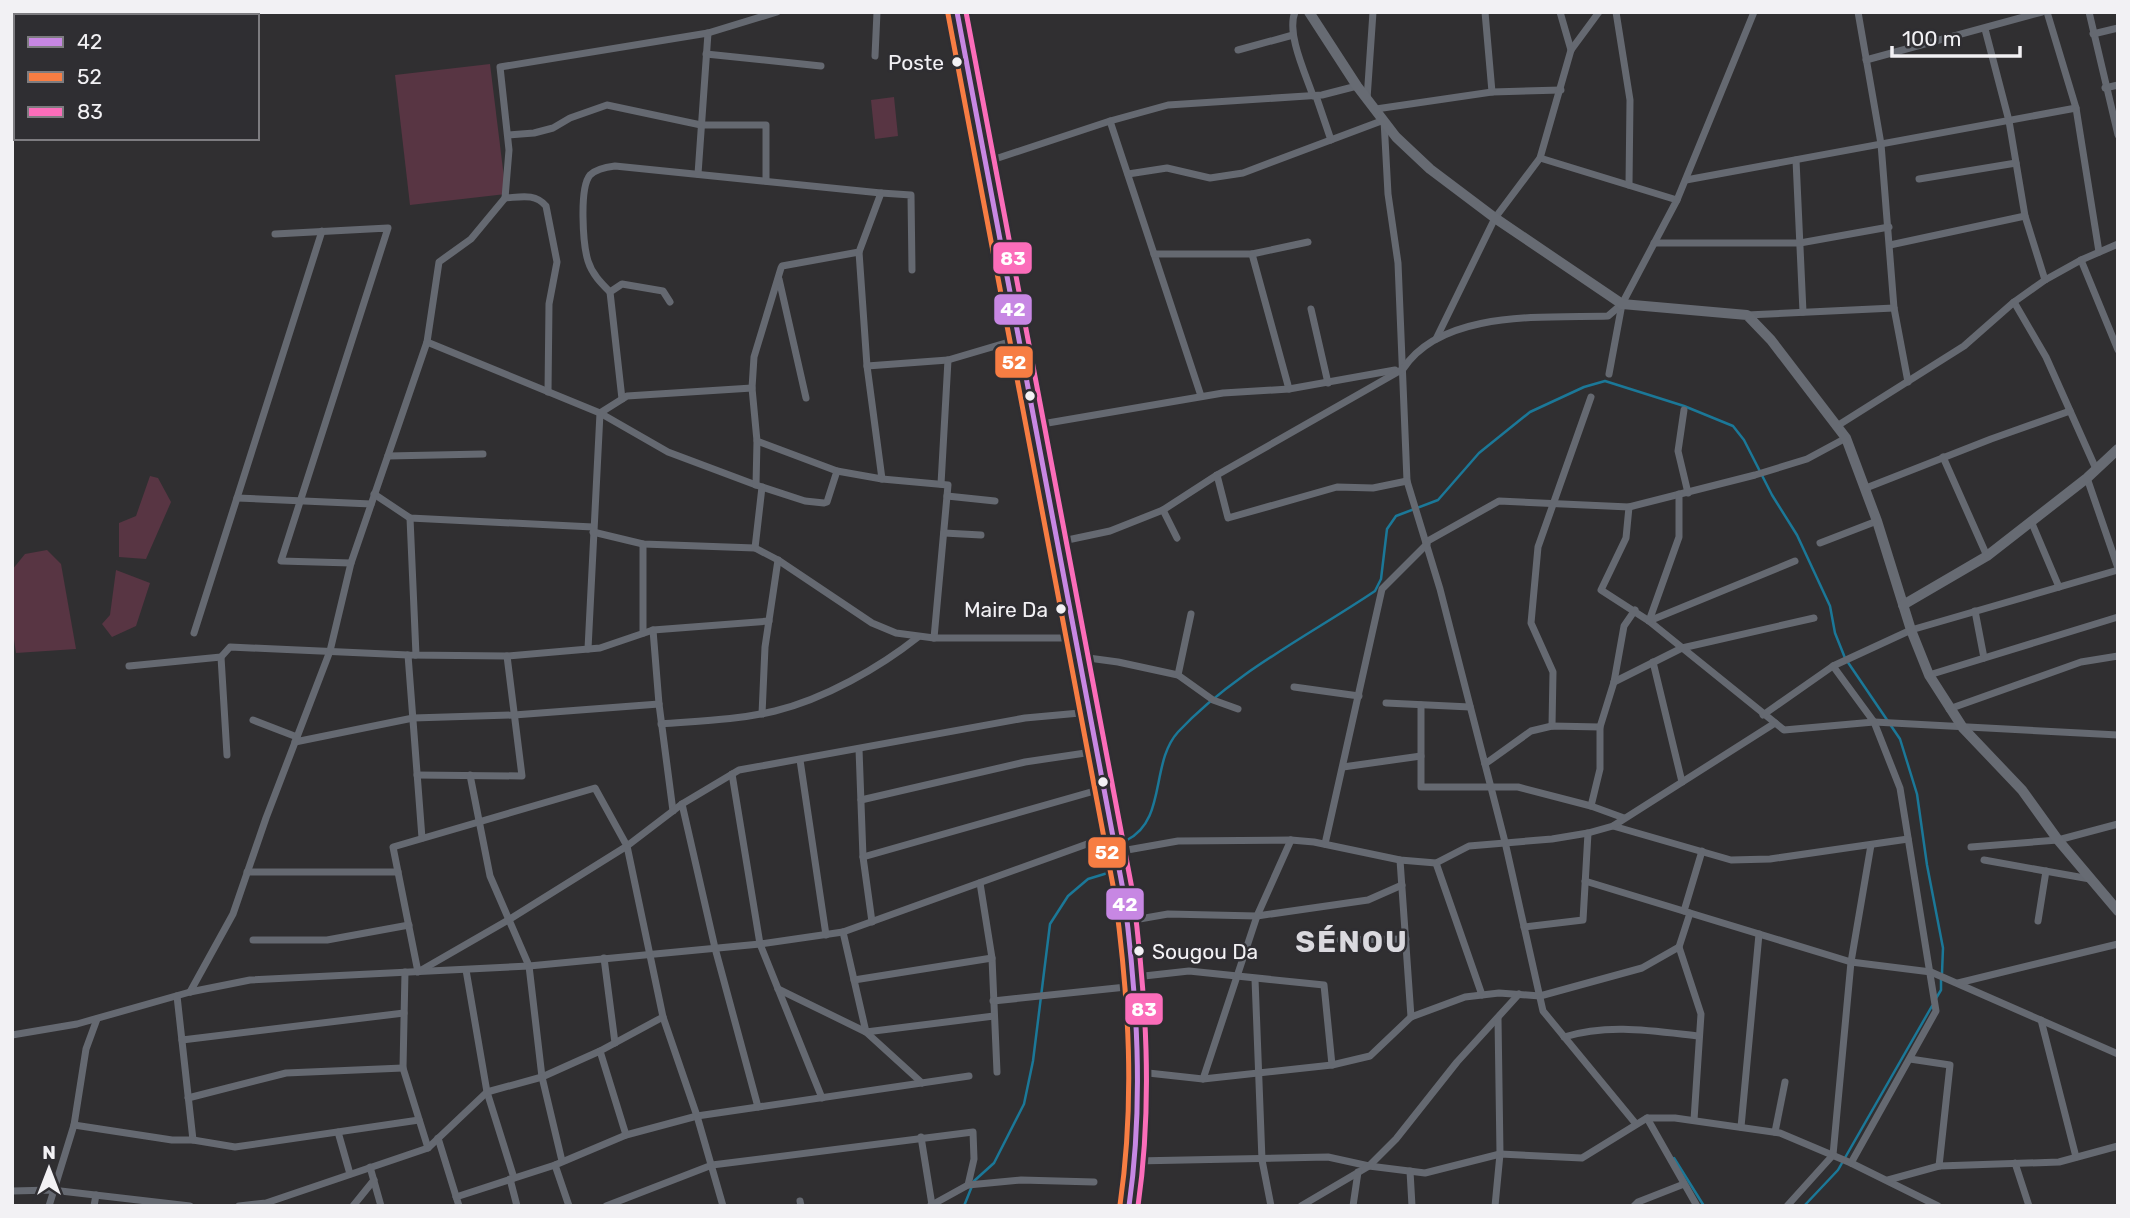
<svg xmlns="http://www.w3.org/2000/svg" width="2130" height="1218" font-family="Rubik,sans-serif">
<rect width="100%" height="100%" fill="#302f31"/>
<g fill="#583543">
<polygon points="490,64 506,194 410,205 395,75"/>
<polygon points="894,97 898,136 875,139 871,100"/>
<polygon points="150,476 158,478 171,502 146,559 119,557 119,523 136,516"/>
<polygon points="47,550 61,564 76,649 16,653 12,626 12,570 25,554"/>
<polygon points="116,570 150,583 136,626 112,637 102,624 110,615"/>
</g>
<g fill="none" stroke-linecap="round" stroke-linejoin="round">
<g stroke="#1b7898" stroke-width="2.5">
<path d="M1127 840C1167 820 1150 763 1178 732 1233 673 1308 636 1375 591L1381 579 1387 529 1396 516 1438 500 1479 453 1530 412 1584 387 1605 381 1684 406 1733 426 1744 440 1772 495 1797 535 1830 606 1835 633 1845 658 1900 739 1917 794 1927 865 1943 948 1942 973"/>
<polyline points="1935,1000 1941,990 1941,980"/>
<polyline points="1674,1158 1704,1206"/>
<polyline points="964,1206 974,1181 994,1163 1024,1104 1033,1061 1050,924 1068,896 1088,879 1111,872"/>
<polyline points="1804,1206 1838,1170 1932,1006"/>
</g>
<g stroke="#656971" stroke-width="7">
<path d="M1295 12C1286 33 1306 75 1313 96"/>
<polyline points="1485,12 1492,92"/>
<polyline points="1560,12 1571,50"/>
<polyline points="1616,12 1630,100 1629,185"/>
<polyline points="1858,12 1881,144 1894,308 1908,382"/>
<polyline points="2047,12 2076,108 2099,252"/>
<polyline points="2089,12 2118,135"/>
<polyline points="1985,29 2009,121 2025,216 2045,280"/>
<polyline points="2093,34 2118,28"/>
<polyline points="1238,50 1293,35"/>
<polyline points="706,54 821,66"/>
<polyline points="875,56 877,12"/>
<polyline points="1866,60 2042,12"/>
<polyline points="2105,88 2118,85"/>
<polyline points="1316,96 1331,140"/>
<polyline points="1367,99 1373,12"/>
<polyline points="1376,109 1492,92 1561,90"/>
<polyline points="1110,121 1201,396"/>
<polyline points="508,135 534,133 553,128 570,118 607,105 701,125 766,125 766,181"/>
<polyline points="1540,158 1677,200 1622,304 1609,374"/>
<polyline points="1796,160 1803,312"/>
<polyline points="986,162 1110,121 1168,105 1322,95 1357,86"/>
<polyline points="698,174 708,33"/>
<polyline points="1128,174 1167,168 1210,178 1243,173 1384,120 1388,194 1398,263 1407,481 1440,589 1505,842 1543,1011 1636,1124"/>
<polyline points="1919,179 2016,163"/>
<polyline points="1686,180 2076,108"/>
<path d="M505 198C521 197 535 193 546 206L557 262 549 304 548 392"/>
<polyline points="1677,200 1754,12"/>
<polyline points="275,234 388,228 281,561 351,563"/>
<polyline points="1654,243 1800,243 1889,227"/>
<polyline points="1890,245 2025,216"/>
<polyline points="1154,254 1252,254 1308,242"/>
<polyline points="1252,254 1289,389"/>
<polyline points="2081,260 2118,350"/>
<polyline points="779,279 806,398"/>
<path d="M610 292C601 283 592 274 588 261 583 245 579 188 590 175 596 169 607 167 615 166L881 193"/>
<polyline points="2014,302 2046,357 2096,469"/>
<polyline points="1311,309 1328,383"/>
<polyline points="1747,315 1894,308"/>
<polyline points="1436,339 1495,218 1540,158 1571,50 1599,12"/>
<polyline points="427,342 600,413 668,452 756,485 805,501 824,503 827,502 837,471 757,441 752,388 754,357 781,268 782,266 859,252 881,193 911,195 912,270"/>
<polyline points="867,366 948,360 1019,339"/>
<polyline points="622,399 610,292 622,284 663,291 670,302"/>
<polyline points="1684,410 1678,451 1688,493"/>
<polyline points="1036,425 1223,393 1289,389 1395,370"/>
<polyline points="1837,426 1964,346 2014,302 2045,280 2081,260 2118,244"/>
<polyline points="388,456 483,454"/>
<polyline points="1943,457 1987,556"/>
<polyline points="837,471 882,479 867,366 859,252"/>
<polyline points="1217,475 1228,518 1337,487 1373,488 1407,481"/>
<polyline points="2087,478 2118,568"/>
<polyline points="882,479 948,485 934,638"/>
<polyline points="941,484 948,360"/>
<polyline points="756,485 757,441"/>
<polyline points="1866,488 1991,439 2070,411"/>
<polyline points="374,494 410,518 593,527"/>
<polyline points="947,496 995,501"/>
<polyline points="237,498 371,504"/>
<polyline points="1629,507 1626,538 1601,590 1649,621 1784,730 1874,722 2118,735"/>
<polyline points="1163,510 1177,538"/>
<polyline points="410,518 416,655"/>
<polyline points="2031,521 2059,587"/>
<polyline points="593,532 643,544 755,548 778,560 872,623 896,633 934,638 1077,638"/>
<polyline points="944,533 981,535"/>
<path d="M1058 542 1110 531 1163 510 1217 475 1403 369C1442 309 1546 318 1608 316L1622 304"/>
<polyline points="1426,542 1499,501 1629,507 1755,475 1807,459 1846,438"/>
<polyline points="1820,543 1877,521"/>
<polyline points="755,548 762,487"/>
<polyline points="1975,611 1984,658"/>
<polyline points="1649,621 1795,561"/>
<polyline points="1649,621 1679,537 1679,494"/>
<polyline points="653,630 659,704 673,811"/>
<polyline points="194,633 322,231"/>
<polyline points="643,633 643,544"/>
<polyline points="588,649 600,413 627,396 752,388"/>
<polyline points="408,655 422,838"/>
<polyline points="221,657 227,755"/>
<polyline points="1081,657 1118,662 1178,675 1213,700 1238,709"/>
<polyline points="1653,662 1682,782"/>
<polyline points="129,666 221,657 230,647 408,655 507,656 600,648 653,630 769,621"/>
<polyline points="1833,666 1874,722 1900,788 1936,1011 1851,1163"/>
<polyline points="1178,675 1191,614"/>
<polyline points="1929,675 2118,617"/>
<polyline points="1614,682 1682,648 1814,618"/>
<polyline points="1294,687 1359,696"/>
<polyline points="1386,703 1470,707"/>
<polyline points="1421,705 1421,787 1518,787 1591,806 1624,818"/>
<polyline points="1949,709 2081,662 2118,656"/>
<polyline points="762,714 765,647 778,560"/>
<polyline points="1763,715 1833,666 1911,630 2118,570"/>
<polyline points="253,720 297,737"/>
<path d="M661 724C699 721 738 720 775 711 824 699 879 668 918 637"/>
<polyline points="1552,726 1553,672 1531,623 1538,547 1591,397"/>
<polyline points="295,742 413,718 514,715 659,704"/>
<polyline points="859,749 863,857 872,922"/>
<polyline points="800,760 826,935"/>
<polyline points="1485,764 1531,731 1552,726 1600,727"/>
<polyline points="1343,767 1421,756"/>
<polyline points="732,774 760,944 822,1098"/>
<polyline points="417,775 522,776 507,656"/>
<polyline points="470,775 490,876 529,966 542,1077 562,1161"/>
<polyline points="861,800 1025,762 1099,751"/>
<polyline points="682,804 715,948 758,1107"/>
<polyline points="1591,806 1600,769 1600,727 1614,682 1624,626 1635,610"/>
<polyline points="1613,826 1731,860 1770,859 1908,839"/>
<polyline points="1325,844 1382,589 1427,544"/>
<polyline points="1971,847 2058,840 2118,824"/>
<polyline points="1116,852 1178,841 1291,840 1314,842 1400,860 1436,863 1469,846 1552,839 1588,833 1613,826 1775,723"/>
<polyline points="863,857 1105,788"/>
<polyline points="1400,860 1411,1017"/>
<polyline points="1984,860 2090,879"/>
<polyline points="1436,863 1482,995"/>
<polyline points="247,872 398,872"/>
<polyline points="1585,881 1851,962 1931,972 2118,1054"/>
<polyline points="980,883 992,958 997,1072"/>
<polyline points="1684,911 1702,851"/>
<polyline points="1690,913 1679,947 1701,1014 1694,1120"/>
<polyline points="1128,921 1168,914 1257,916 1368,900 1402,885"/>
<polyline points="2038,921 2046,871"/>
<polyline points="1524,927 1583,920 1588,833"/>
<polyline points="843,932 866,1032 994,1016"/>
<polyline points="253,940 327,940 409,925"/>
<polyline points="1340,940 1406,939"/>
<polyline points="604,958 615,1043"/>
<polyline points="466,970 487,1092 514,1178"/>
<polyline points="405,972 403,1068 428,1148"/>
<polyline points="1135,977 1189,971 1324,985 1332,1065"/>
<polyline points="1255,979 1262,1160 1271,1206"/>
<polyline points="854,980 992,958"/>
<polyline points="1958,983 2118,944"/>
<polyline points="778,989 866,1032 922,1083"/>
<polyline points="190,992 233,914 266,818 330,651 351,563 427,342 439,262 471,239 505,198 509,150 500,67 708,33 777,12"/>
<polyline points="993,1001 1136,986"/>
<polyline points="2041,1020 2076,1157"/>
<polyline points="12,1035 77,1024 190,992 250,980 529,966 760,944 843,932 1112,835"/>
<path d="M1564 1037C1608 1023 1654 1031 1699 1036"/>
<polyline points="182,1040 404,1013"/>
<polyline points="600,1051 626,1135"/>
<polyline points="1910,1059 1950,1065 1939,1166"/>
<polyline points="1139,1072 1203,1079 1332,1065 1370,1056 1411,1017 1465,997 1499,993 1540,996 1642,968 1679,947"/>
<polyline points="1203,1079 1257,916 1291,840"/>
<polyline points="188,1098 286,1073 403,1068"/>
<polyline points="1647,1118 1697,1206"/>
<polyline points="74,1125 172,1140 193,1140 177,996"/>
<polyline points="1741,1127 1759,934"/>
<polyline points="338,1132 350,1174"/>
<polyline points="1775,1132 1785,1082"/>
<polyline points="921,1137 932,1205"/>
<polyline points="438,1138 459,1206"/>
<polyline points="193,1140 235,1147 419,1120"/>
<polyline points="1135,1161 1328,1157 1369,1166 1425,1173 1500,1154 1582,1158 1647,1118 1675,1118 1780,1133 1851,1163 1938,1206"/>
<polyline points="2015,1163 2029,1206"/>
<polyline points="370,1167 381,1206"/>
<polyline points="1410,1171 1412,1206"/>
<polyline points="510,1179 517,1206"/>
<polyline points="1888,1180 1939,1166 2059,1162 2118,1146"/>
<polyline points="12,1191 52,1190 190,1206"/>
<polyline points="456,1197 555,1165"/>
<polyline points="800,1201 801,1206"/>
<polyline points="49,1206 74,1125 86,1049 97,1019"/>
<polyline points="94,1206 96,1195"/>
<polyline points="239,1206 266,1203 428,1148 487,1092 542,1077 600,1051 663,1017"/>
<polyline points="353,1206 374,1180"/>
<polyline points="569,1206 555,1165 626,1135 697,1116 969,1076"/>
<polyline points="606,1206 712,1165 973,1132 974,1159 968,1185"/>
<polyline points="723,1206 697,1116 663,1017 627,846 595,788 393,847 418,972 510,919 627,846 682,804 739,770 1025,718 1091,712"/>
<polyline points="930,1206 968,1185 1021,1180 1094,1182"/>
<polyline points="1301,1206 1369,1166 1396,1139 1457,1062 1519,994"/>
<polyline points="1353,1206 1358,1172"/>
<polyline points="1495,1206 1500,1154 1498,1018"/>
<polyline points="1634,1206 1638,1202 1684,1184"/>
<polyline points="1787,1206 1833,1155 1851,962 1871,845"/>
</g>
<g stroke="#676b73" stroke-width="10">
<polyline points="1309,12 1357,86 1396,137 1430,169 1495,218 1622,304 1747,315 1771,340 1846,438 1877,521 1911,630 1929,675 1963,728 2022,790 2058,840 2118,911"/>
<polyline points="1903,605 1987,556 2087,478 2118,449"/>
</g>
<path stroke="#63656a" stroke-width="12" d="M957 12 1124 895C1138 997 1147 1103 1129 1206"/>
<defs>
<path id="bus-1" d="M957 12 1124 895C1137 999 1144 1101 1129 1206"/>
<path id="bus-2" d="M948 14 1115 896C1129 1000 1135 1101 1120 1205"/>
<path id="bus-3" d="M966 12 1133 894C1146 998 1153 1101 1138 1206"/>
</defs>
<use href="#bus-1" stroke="#2f2e32" stroke-width="10"/>
<use href="#bus-2" stroke="#2f2e32" stroke-width="10"/>
<use href="#bus-3" stroke="#2f2e32" stroke-width="10"/>
<use href="#bus-1" stroke="#c787e3" stroke-width="5"/>
<use href="#bus-2" stroke="#f77d43" stroke-width="5"/>
<use href="#bus-3" stroke="#fb6dba" stroke-width="5"/>
</g>
<g fill="#f2f1f4" stroke="#2f2e32" stroke-width="2.5">
<circle cx="957" cy="62" r="6"/>
<circle cx="1030" cy="396" r="6"/>
<circle cx="1061" cy="609" r="6"/>
<circle cx="1103" cy="782" r="6"/>
<circle cx="1139" cy="951" r="6"/>
</g>
<g text-anchor="middle" dominant-baseline="central" stroke-width="5" stroke-linejoin="round" paint-order="stroke">
<g font-size="21" fill="#f2f1f4" stroke="#2f2e32" text-anchor="end">
<text x="944" y="62">Poste</text>
<text x="1048" y="609">Maire Da</text>
<text x="1152" y="951" text-anchor="start">Sougou Da</text>
</g>
<g font-size="30" font-weight="bold" letter-spacing="2" fill="#dad9de" stroke="#2f2e32">
<text x="1352" y="942">SÉNOU</text>
</g>
</g>
<g stroke="#2f2e32" stroke-width="2.5">
<rect x="992" y="241" width="41" height="34" rx="7" fill="#fb6dba"/>
<rect x="993" y="293" width="40" height="33" rx="7" fill="#c787e3"/>
<rect x="994" y="345" width="40" height="34" rx="7" fill="#f77d43"/>
<rect x="1087" y="836" width="40" height="33" rx="7" fill="#f77d43"/>
<rect x="1105" y="887" width="40" height="34" rx="7" fill="#c787e3"/>
<rect x="1124" y="992" width="40" height="34" rx="7" fill="#fb6dba"/>
</g>
<g font-size="19" text-anchor="middle" font-weight="bold" fill="#fff">
<text x="1013" y="265">83</text>
<text x="1013" y="316">42</text>
<text x="1014" y="369">52</text>
<text x="1107" y="859">52</text>
<text x="1125" y="911">42</text>
<text x="1144" y="1016">83</text>
</g>
<rect width="2130" height="1218" fill="none" stroke="#f2f1f4" stroke-width="28"/>
<rect x="14" y="14" width="245" height="126" fill="#2f2e32" stroke="#7d7c80" stroke-width="2"/>
<rect x="28" y="37" width="35" height="10" fill="#c787e3" stroke="#7d7c80" stroke-width="2"/>
<text x="77" y="49" font-size="21" fill="#f2f1f4">42</text>
<rect x="28" y="72" width="35" height="10" fill="#f77d43" stroke="#7d7c80" stroke-width="2"/>
<text x="77" y="84" font-size="21" fill="#f2f1f4">52</text>
<rect x="28" y="107" width="35" height="10" fill="#fb6dba" stroke="#7d7c80" stroke-width="2"/>
<text x="77" y="119" font-size="21" fill="#f2f1f4">83</text>
<g transform="translate(49 1169)" stroke="#2f2e32" stroke-width="5" paint-order="stroke">
<path d="M0-5L12 26L0 18L-12 26Z" fill="#f2f1f4"/>
<text y="-10" font-size="19" font-weight="bold" text-anchor="middle" fill="#f2f1f4">N</text>
</g>
<path d="M1892 46v10h128v-10" fill="none" stroke="#f2f1f4" stroke-width="3.5"/>
<text x="1902" y="46" font-size="21" fill="#f2f1f4" stroke="#2f2e32" stroke-width="5" paint-order="stroke">100 m</text>
</svg>
